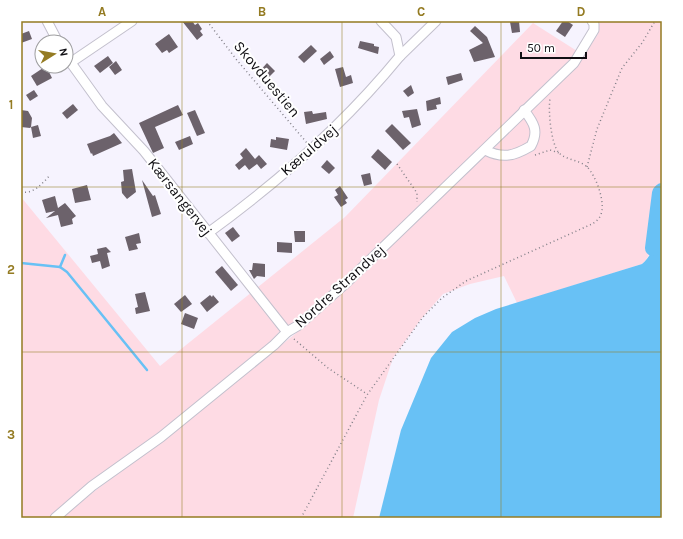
<svg xmlns="http://www.w3.org/2000/svg" width="683" height="539" font-family="Karla,sans-serif">
<rect width="100%" height="100%" fill="#f6f3fe"/>
<g fill="#fedbe4">
<polygon points="596,21 662,21 662,242 653,248 646,260 642,264 517,303 504,276 470,284 443,294 421,319 393,358 379,400 353,518 61,518 96,490 163,440 295,334 349,285 446,190 492,150 579,63 598,34 599,25"/>
<polygon points="533,23 577,51 570,62 552,77 342,283 293,326 287,326 278,333 277,339 160,434 64,505 50,518 21,518 21,197 160,366 345,217"/>
</g>
<path fill="#68c1f5" d="M662 242V518H379L401 430 431 358 452 332 475 318 496 309 642 264C651 257 650 249 662 242Z"/>
<g fill="none" stroke-linecap="round" stroke-linejoin="round">
<g stroke="#68c1f5" stroke-width="2.5">
<polyline points="21,263 60,267 67,272 147,370"/>
<polyline points="60,267 65,255"/>
</g>
<polyline stroke="#68c1f5" stroke-width="16" points="653,248 660,193 662,191"/>
</g>
<g fill="#6c626b">
<polygon points="182,21 192,21 195,25 198,23 202,29 200,31 203,35 197,40"/>
<polygon points="519,21 520,32 512,33 510,22"/>
<polygon points="563,21 567,21 573,25 565,37 556,31"/>
<polygon points="475,26 487,37 495,57 474,62 469,50 483,43 470,31"/>
<polygon points="29,31 32,39 21,43 21,34"/>
<polygon points="169,34 178,47 169,53 167,50 162,53 155,44"/>
<polygon points="360,41 374,44 374,46 379,47 378,54 358,48"/>
<polygon points="311,45 317,51 304,63 298,57"/>
<polygon points="330,51 334,57 324,65 320,59"/>
<polygon points="108,56 113,63 100,73 94,66"/>
<polygon points="116,61 122,70 115,75 109,67"/>
<polygon points="267,63 275,71 266,80 258,73"/>
<polygon points="46,66 52,78 37,86 31,76"/>
<polygon points="343,67 346,77 351,75 353,83 340,87 335,69"/>
<polygon points="461,73 463,80 448,85 446,77"/>
<polygon points="411,85 414,93 408,97 403,91"/>
<polygon points="34,90 38,96 30,101 26,95"/>
<polygon points="440,97 441,104 436,105 437,109 427,111 426,101"/>
<polygon points="73,104 78,110 67,119 62,113"/>
<polygon points="178,105 183,115 155,127 164,148 153,153 139,123"/>
<polygon points="417,109 421,125 412,128 409,117 404,118 402,111"/>
<polygon points="21,110 28,111 32,118 31,127 38,125 41,136 33,138 31,127 30,128 21,127"/>
<polygon points="195,110 205,133 197,136 187,113"/>
<polygon points="312,111 313,114 326,112 327,119 306,124 304,112"/>
<polygon points="392,124 411,143 403,150 385,131"/>
<polygon points="114,133 122,143 93,156 92,153 91,154 87,144 110,136"/>
<polygon points="190,136 193,144 179,150 175,142"/>
<polygon points="276,137 289,139 287,150 270,147 271,139 276,140"/>
<polygon points="246,148 255,159 259,155 267,164 261,169 257,164 249,170 245,165 239,170 235,165 243,158 240,154"/>
<polygon points="378,149 392,162 385,170 371,157"/>
<polygon points="327,160 335,168 329,174 321,167"/>
<polygon points="132,169 136,192 127,199 122,193 121,182 124,181 123,170"/>
<polygon points="370,173 372,184 364,186 361,175"/>
<polygon points="142,180 153,196 155,195 161,214 152,217"/>
<polygon points="87,185 91,200 75,203 72,189"/>
<polygon points="340,186 348,198 345,200 347,203 341,207 334,197 338,195 335,190"/>
<polygon points="55,196 58,208 65,203 76,216 72,219 73,224 61,227 58,215 46,218 55,211 46,213 42,200"/>
<polygon points="233,227 240,236 232,242 225,233"/>
<polygon points="294,231 305,231 305,242 295,242"/>
<polygon points="139,233 141,243 136,244 138,249 129,251 125,237"/>
<polygon points="277,242 292,243 292,253 277,252"/>
<polygon points="106,247 111,252 107,253 110,266 102,269 100,261 92,263 90,256 98,254 97,249"/>
<polygon points="253,263 265,264 265,277 257,276 254,279 249,270 252,270"/>
<polygon points="222,266 238,285 231,291 215,272"/>
<polygon points="145,292 150,311 136,314 135,308 138,307 135,294"/>
<polygon points="185,295 192,304 181,312 174,304"/>
<polygon points="210,295 212,297 213,295 219,302 207,312 200,303"/>
<polygon points="185,313 198,318 194,329 181,324"/>
</g>
<g fill="none" stroke-linecap="round" stroke-linejoin="round">
<defs>
<g id="minor">
<polyline points="47,21 58,42"/>
<polyline points="66,56 102,106 144,151 287,332"/>
<polyline points="400,56 436,21"/>
<polyline points="70,63 132,21"/>
<path d="M485 150C503 159 514 156 531 146 539 131 534 123 524 110"/>
<path d="M208 233C277 183 346 122 400 56L396 37 381 21"/>
<polyline points="55,518 92,486 161,437 274,345 287,332 299,325 344,285 574,63 594,30 594,24 592,21"/>
</g>
</defs>
<use href="#minor" stroke="#c3c0cd" stroke-width="11"/>
<g stroke="#838189" stroke-width="1.5" stroke-dasharray="1 3" stroke-linecap="butt">
<polyline points="207,21 236,59 307,143"/>
<polyline points="535,155 550,150 559,153"/>
<polyline points="397,164 417,193 417,202"/>
<polyline points="587,167 597,129 622,68 642,43 655,21"/>
<path d="M21 192C34 194 42 184 50 175"/>
<polyline points="294,339 328,368 367,394"/>
<path d="M301 518 367 395 423 317 442 298 466 281 592 224C594 223 597 221 599 218 608 207 596 175 587 167 580 160 566 160 559 153 551 144 548 111 550 99"/>
</g>
<use href="#minor" stroke="#fff" stroke-width="9"/>
</g>
<path fill="none" stroke="#947b22" stroke-width="1" stroke-opacity="0.55" d="M182 21V518M342 21V518M501 21V518M21 187H662M21 352H662"/>
<g text-anchor="middle" dominant-baseline="central" stroke-width="4" stroke-linejoin="round" paint-order="stroke">
<g font-size="15" fill="#100f13" stroke="#fff">
<text transform="translate(267 79) rotate(50)">Skovduestien</text>
<text transform="translate(309 150) rotate(-41)">Kæruldvej</text>
<text transform="translate(180 197) rotate(52)">Kærsangervej</text>
<text transform="translate(340 286) rotate(-42)">Nordre Strandvej</text>
</g>
</g>
<rect width="683" height="539" fill="none" stroke="#ffffff" stroke-width="44"/>
<g transform="translate(54 54) rotate(79)"><circle r="19" fill="#ffffff" stroke="#9f9fa1"/>
<path d="M0-3L7 15L0 10L-7 15Z" fill="#947b22"/>
<text y="-6" font-size="11" font-weight="bold" text-anchor="middle" fill="#100f13">N</text>
</g>
<path d="M521 52v6h65v-6" fill="none" stroke="#100f13" stroke-width="2"/>
<text x="527" y="52" font-size="12" fill="#100f13" stroke="#ffffff" stroke-width="3" paint-order="stroke">50 m</text>
<rect x="22" y="22" width="639" height="495" fill="none" stroke="#947b22" stroke-width="1.5"/>
<g font-size="13" text-anchor="middle" font-weight="bold" fill="#947b22">
<text x="102" y="16">A</text>
<text x="262" y="16">B</text>
<text x="421" y="16">C</text>
<text x="581" y="16">D</text>
<text x="11" y="109">1</text>
<text x="11" y="274">2</text>
<text x="11" y="439">3</text>
</g>
</svg>
